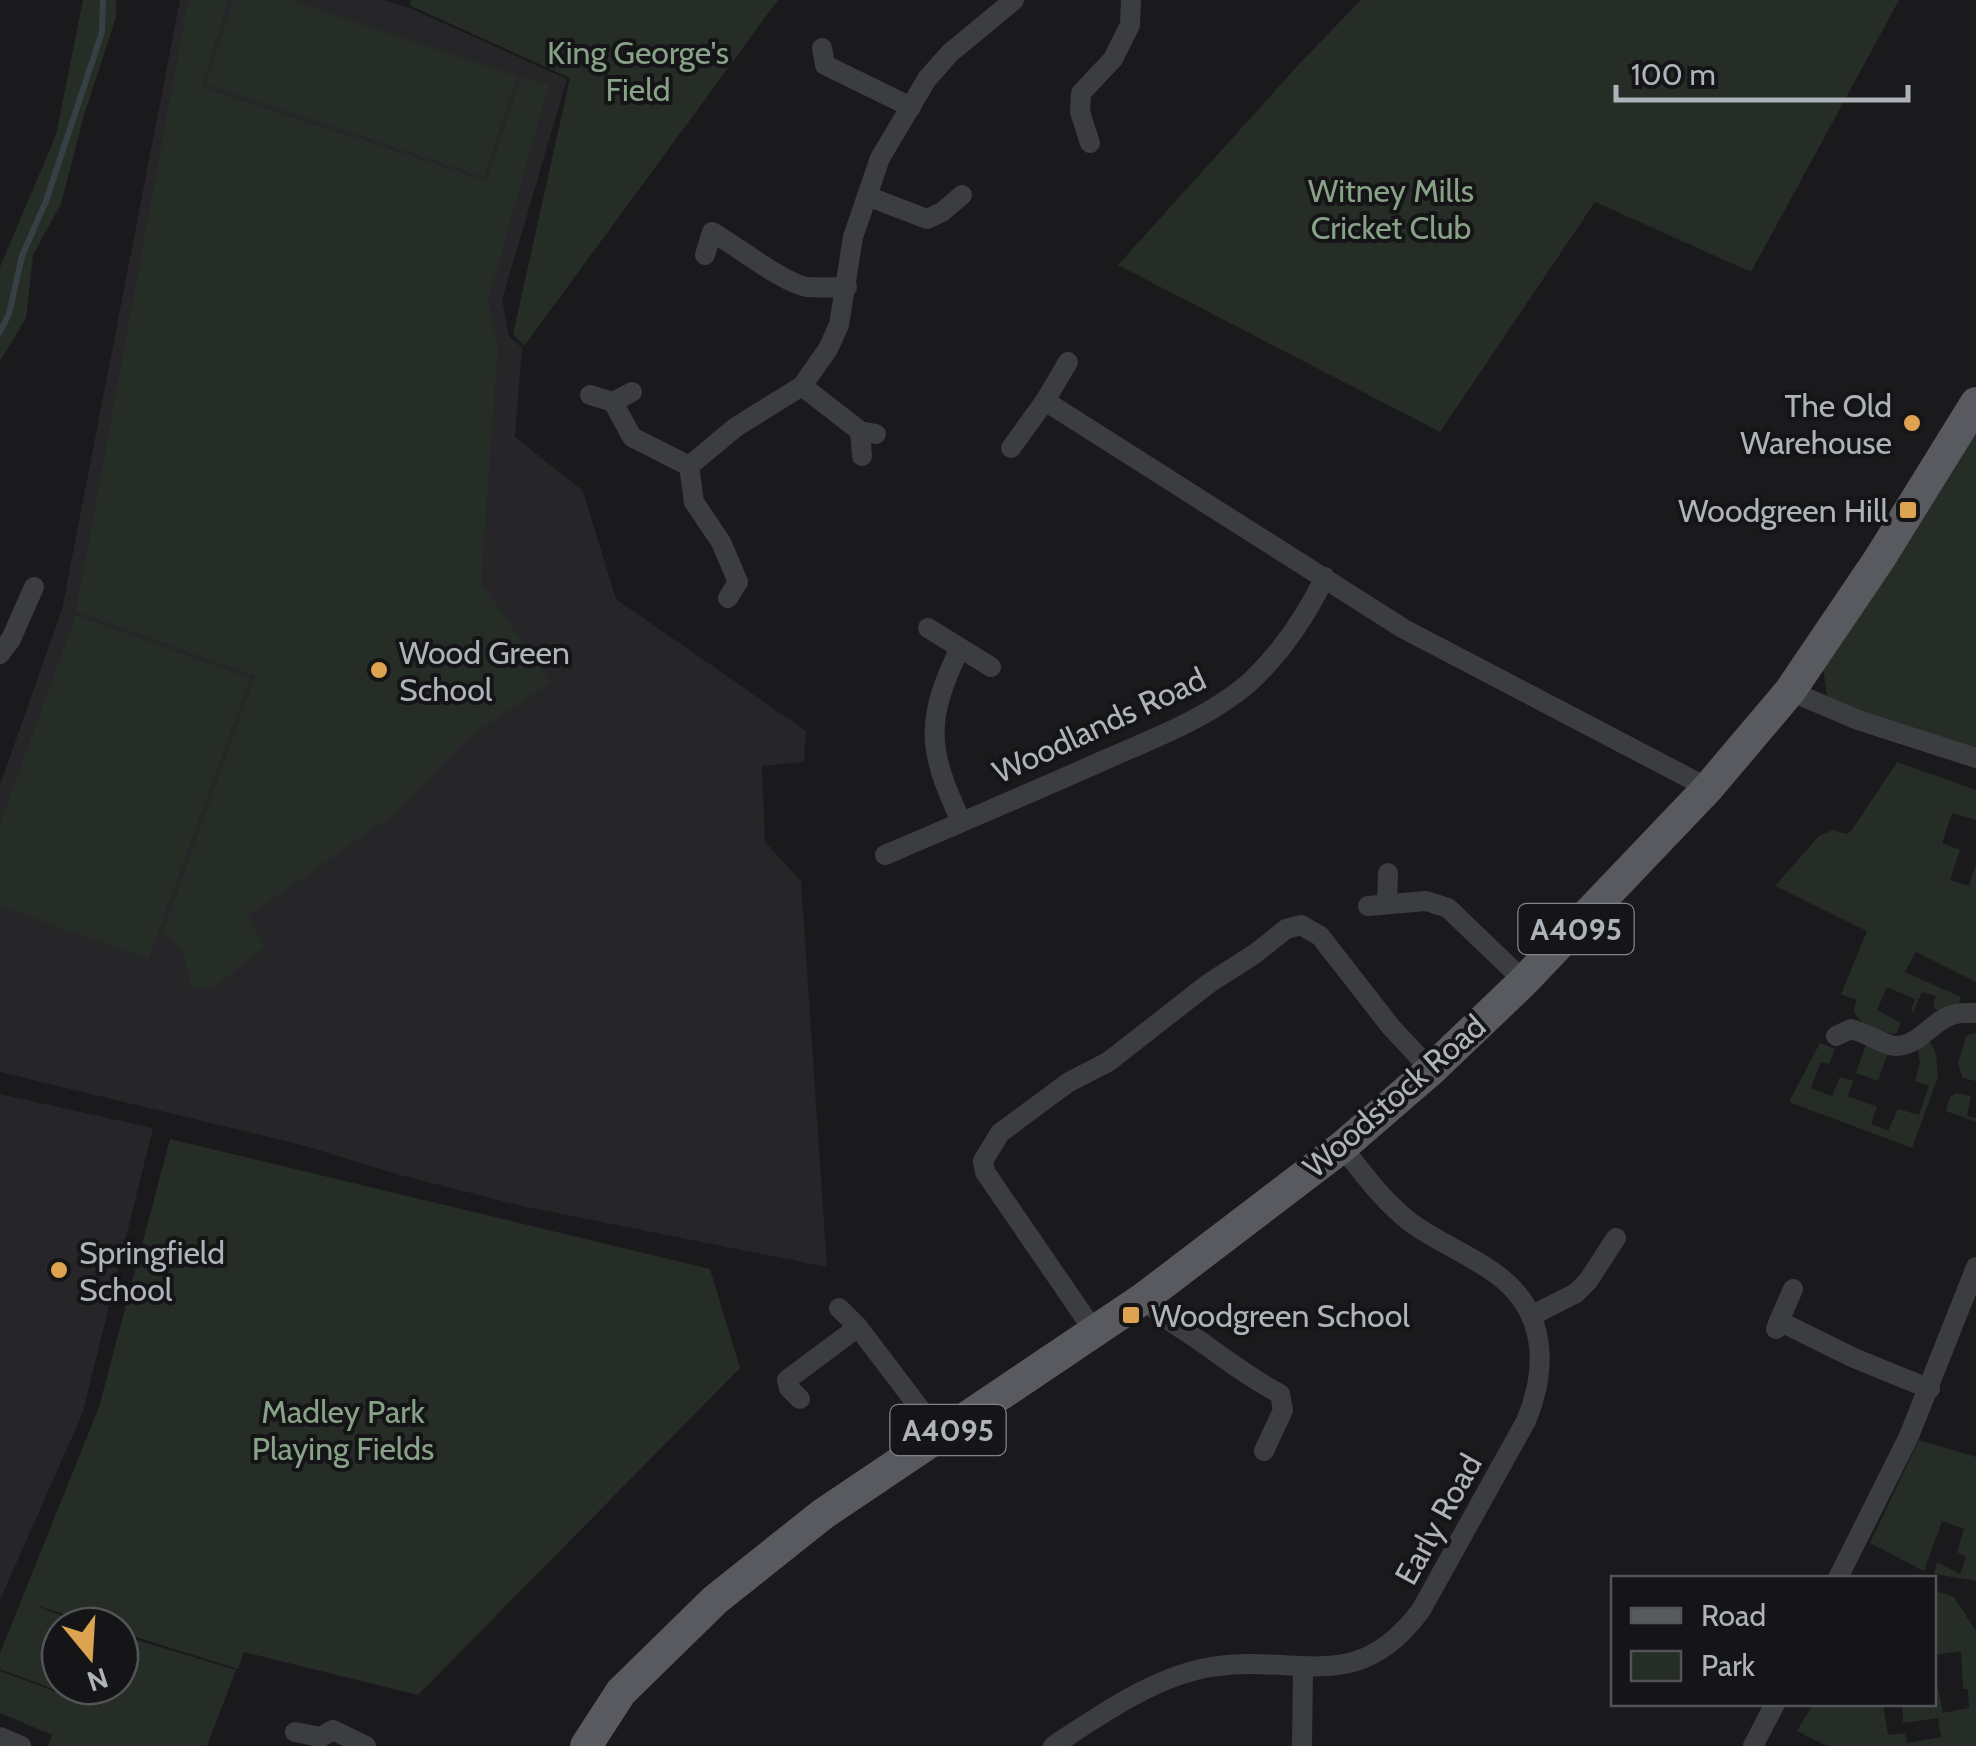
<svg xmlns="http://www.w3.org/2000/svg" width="1976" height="1746" font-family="Cabin,sans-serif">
<rect width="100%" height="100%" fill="#1a1a1c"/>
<g fill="#262629">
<polygon points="180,0 382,0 408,7 567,79 502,300 509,336 522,348 515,437 583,491 616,599 806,731 804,762 762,766 765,842 801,881 827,1267 522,1206 396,1174 302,1145 0,1072 0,785 62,609"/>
<polygon points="0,1094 153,1128 83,1412 0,1600"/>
</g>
<g fill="#262d27">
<polygon points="83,0 116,0 116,17 84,115 61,204 33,255 26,318 0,361 0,267 56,135"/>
<polygon points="188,0 228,0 202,87 486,181 522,77 549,85 488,301 498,345 481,582 550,683 469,737 393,815 248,916 265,946 213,988 191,988 183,952 163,932 255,676 76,611"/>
<polygon points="234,0 289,0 517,76 484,177 206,84"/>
<polygon points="411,0 778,0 524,346 513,334 570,78 409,5"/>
<polygon points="1361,0 1899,0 1751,272 1595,202 1440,432 1118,265 1301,62"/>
<polygon points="1976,418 1976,750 1828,702 1823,668"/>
<polygon points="76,615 250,678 148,959 0,906 0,824"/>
<path d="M1897 762 1976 790V820L1952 813 1942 843 1960 850 1950 880 1969 886 1976 864V982L1916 952 1905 972 1961 997 1958 1006 1938 1011 1933 1006 1936 996 1922 992 1913 1012 1911 1011 1915 999 1887 987 1877 1010 1901 1023 1896 1034C1880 1032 1860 1027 1854 1011L1856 1000 1841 994 1867 931 1775 886 1819 836 1833 830 1846 834 1851 831Z"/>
<polygon points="1976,1032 1976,1081 1963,1078 1958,1064 1966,1036"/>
<polygon points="1930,1041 1936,1054 1938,1077 1912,1148 1789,1102 1820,1043 1835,1049 1829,1064 1821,1062 1811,1088 1832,1096 1840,1077 1853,1081 1848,1096 1877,1107 1871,1124 1888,1131 1898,1109 1919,1115 1929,1086 1915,1081 1920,1063 1917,1044"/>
<polygon points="1866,1045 1888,1052 1878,1081 1856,1073"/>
<polygon points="1956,1093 1971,1096 1967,1116 1976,1118 1976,1122 1946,1111 1950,1097"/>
<polygon points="170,1139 710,1269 740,1368 418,1695 244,1652 238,1669 120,1632 120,1626 101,1626 32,1604 82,1624 60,1626 58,1691 0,1669 0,1653 99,1407"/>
<polygon points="1919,1440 1976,1457 1976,1581 1934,1574 1937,1562 1960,1574 1966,1557 1957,1552 1964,1529 1942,1521 1924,1571 1870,1543"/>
<polygon points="1934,1590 1954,1597 1976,1631 1976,1746 1827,1746 1797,1731 1813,1704 1883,1704 1888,1735 1905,1733 1907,1743 1941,1737 1938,1718 1903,1723 1903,1720 1902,1704 1934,1704 1934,1669 1943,1713 1969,1708 1968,1689 1963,1689 1961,1651 1934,1655"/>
<polygon points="120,1635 236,1670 207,1746 48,1746 52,1735 0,1713 0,1671 59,1693 62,1686 120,1686"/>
</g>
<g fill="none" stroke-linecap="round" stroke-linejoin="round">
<polyline stroke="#364045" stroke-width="6" points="0,332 9,314 22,256 46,201 102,32 103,0"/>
<g stroke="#3b3d40" stroke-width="20">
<polyline points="822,48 825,65 911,107"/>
<polyline points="1090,143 1080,112 1081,93 1113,59 1130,25 1131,0"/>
<polyline points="867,196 927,219 942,212 962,195"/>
<path d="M705 255 712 232C737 246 783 283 807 287 820 288 834 287 847 287"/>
<polyline points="1068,362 1045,401 1404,629 1708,788"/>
<polyline points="802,386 860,431 876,434"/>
<polyline points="632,392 613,402 632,437 689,466"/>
<polyline points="590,395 613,402"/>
<polyline points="860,431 862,456"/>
<polyline points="1011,448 1045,401"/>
<polyline points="728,598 738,582 721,542 694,502 689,466 736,427 802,386 828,349 839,325 853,237 880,158 927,79 950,53 1014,0"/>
<polyline points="928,628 991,667"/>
<path d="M960 648C925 720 927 749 961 821"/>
<polyline points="0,654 11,639 34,587"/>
<polyline points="1790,691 1858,720 1976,758"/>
<path d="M885 855C960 823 1035 791 1109 758 1157 737 1210 717 1250 682 1282 652 1306 616 1325 577"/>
<polyline points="1387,903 1388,873"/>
<polyline points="1368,906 1426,901 1448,908 1524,981"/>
<path d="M1836 1036 1851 1029C1865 1032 1885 1046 1896 1046 1919 1046 1932 1021 1952 1015 1959 1012 1968 1013 1976 1013"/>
<path d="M1144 1298C1165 1321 1176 1324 1200 1341 1228 1361 1250 1378 1280 1394L1283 1410 1264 1451"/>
<polyline points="839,1308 858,1327 940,1435"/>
<polyline points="1531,1316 1576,1293 1588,1281 1616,1238"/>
<polyline points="1779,1321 1793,1289"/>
<polyline points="1776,1329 1779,1321 1854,1358 1930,1389"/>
<polyline points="1094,1331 985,1172 983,1161 1000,1133 1069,1082 1108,1062 1208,984 1256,953 1286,929 1301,925 1320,936 1391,1027 1431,1070"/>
<polyline points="800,1399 789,1388 787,1380 858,1327"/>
<polyline points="1838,1578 1909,1436 1976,1267"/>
<polyline points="295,1732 321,1737 333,1730 366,1746"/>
<polyline points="0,1737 21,1746"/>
<path d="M1053 1746C1100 1715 1155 1676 1211 1667 1298 1653 1356 1698 1421 1610L1526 1421C1548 1368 1547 1311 1496 1274 1469 1254 1437 1242 1410 1222 1383 1201 1363 1173 1342 1147"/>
<polyline points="1302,1746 1303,1668"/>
<polyline points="1753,1746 1775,1704"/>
</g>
<polyline stroke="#585a5f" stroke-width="32" points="586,1746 621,1692 715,1600 823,1514 1144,1298 1342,1147 1431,1070 1524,981 1708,788 1790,691 1880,558 1976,403"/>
</g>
<g fill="#dda351" stroke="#151517" stroke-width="4">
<circle cx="1912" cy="423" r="10"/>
<rect x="1898" y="500" width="20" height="20" rx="5"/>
<circle cx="379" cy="670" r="10"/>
<circle cx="59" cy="1270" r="10"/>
<rect x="1121" y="1305" width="20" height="20" rx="5"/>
</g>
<g text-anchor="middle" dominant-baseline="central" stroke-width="8" stroke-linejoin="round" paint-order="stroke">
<g fill="#151517" stroke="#808489" stroke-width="2.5">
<rect x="1518.5" y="904" width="115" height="50" rx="8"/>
<rect x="890.5" y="1405" width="115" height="50" rx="8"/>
</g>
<g font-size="30" font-weight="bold" fill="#aeb3ba">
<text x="1576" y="929">A4095</text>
<text x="948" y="1430">A4095</text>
</g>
<g font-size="32" fill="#88a288" stroke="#151517">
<text x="638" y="52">King George's<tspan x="638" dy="37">Field</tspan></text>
<text x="1391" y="190">Witney Mills<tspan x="1391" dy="37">Cricket Club</tspan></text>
<text x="343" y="1411">Madley Park<tspan x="343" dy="37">Playing Fields</tspan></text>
</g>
<g font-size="32" fill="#aeb3ba" stroke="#151517" text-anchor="start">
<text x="1892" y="405" text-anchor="end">The Old<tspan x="1892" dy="37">Warehouse</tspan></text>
<text x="1888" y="510" text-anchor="end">Woodgreen Hill</text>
<text x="399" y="652">Wood Green<tspan x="399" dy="37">School</tspan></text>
<text x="79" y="1252">Springfield<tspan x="79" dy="37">School</tspan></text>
<text x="1151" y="1315">Woodgreen School</text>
</g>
<g font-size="32" fill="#aeb3ba" stroke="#151517">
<text transform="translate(1099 725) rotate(-25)">Woodlands Road</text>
<text transform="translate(1394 1096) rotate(-41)">Woodstock Road</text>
<text transform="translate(1438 1519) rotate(-61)">Early Road</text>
</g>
</g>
<rect x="1611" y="1576" width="325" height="130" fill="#151517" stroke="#525458" stroke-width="2.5"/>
<rect x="1631" y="1608" width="50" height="15" fill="#585a5f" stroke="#525458" stroke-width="2.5"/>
<text x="1701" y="1626" font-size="30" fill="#aeb3ba">Road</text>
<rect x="1631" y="1651" width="50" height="30" fill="#262d27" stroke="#525458" stroke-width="2.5"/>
<text x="1701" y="1676" font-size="30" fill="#aeb3ba">Park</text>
<g transform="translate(90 1656) rotate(162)"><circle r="48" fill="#151517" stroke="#525458" stroke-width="2.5"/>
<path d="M0-8L18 38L0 25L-18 38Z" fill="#dda351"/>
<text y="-15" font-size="28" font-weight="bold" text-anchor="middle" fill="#aeb3ba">N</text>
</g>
<path d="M1616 85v15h292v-15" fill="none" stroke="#aeb3ba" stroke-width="5"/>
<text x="1631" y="85" font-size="30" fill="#aeb3ba" stroke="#151517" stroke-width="8" paint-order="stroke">100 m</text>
</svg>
